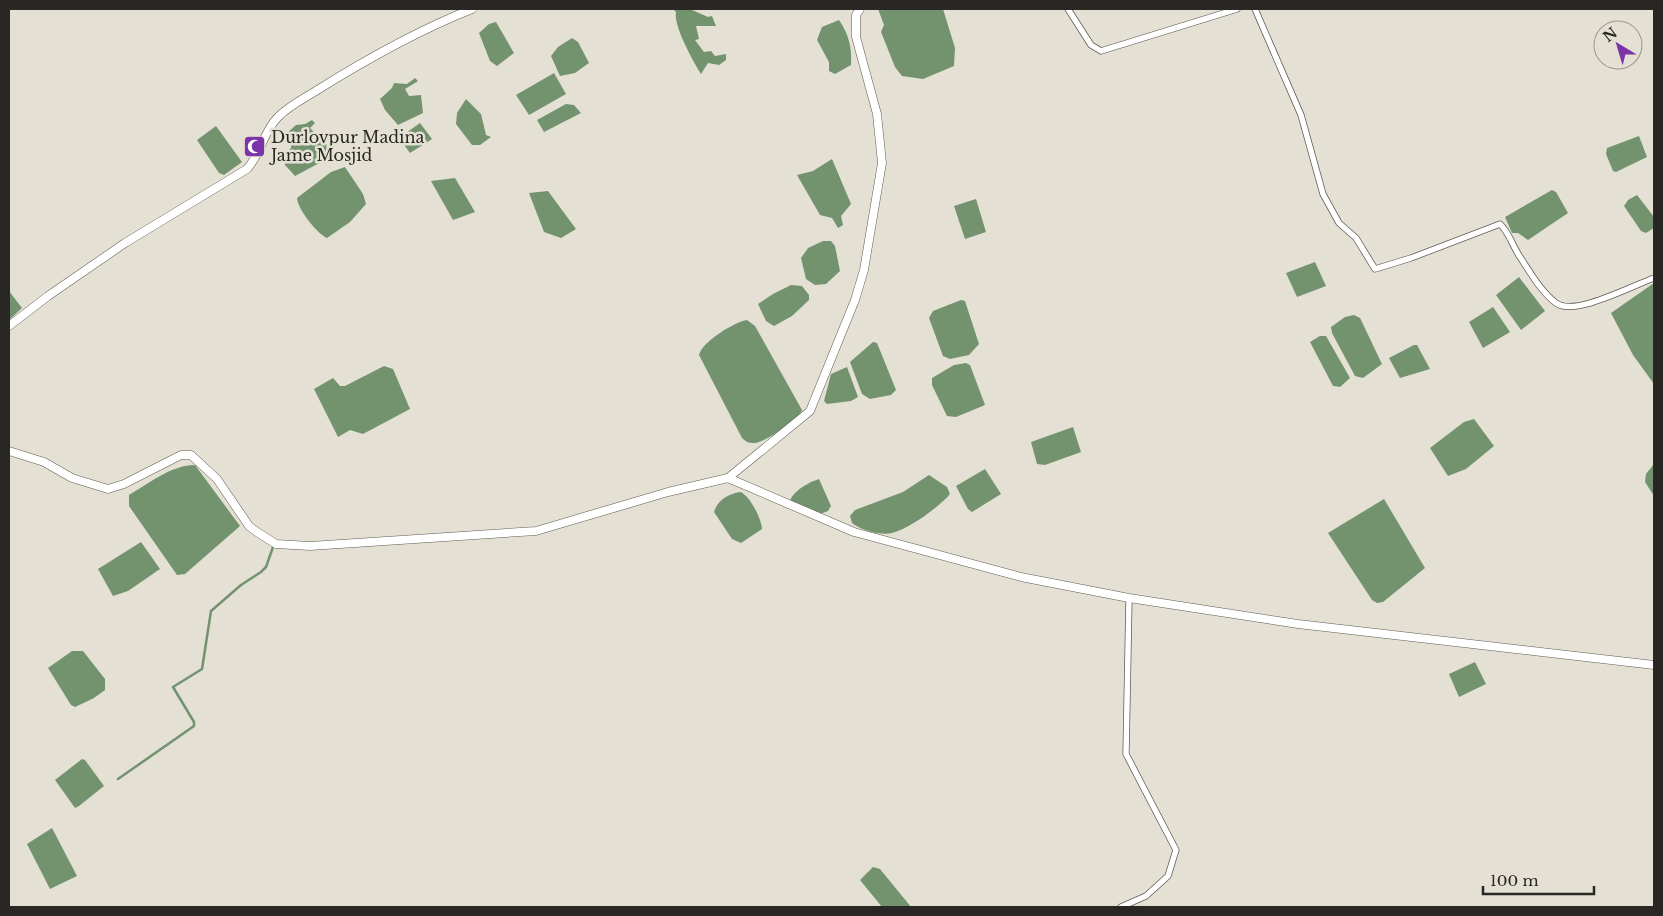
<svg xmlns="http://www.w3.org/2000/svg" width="1663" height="916" font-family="'Libre Baskerville',serif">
<rect width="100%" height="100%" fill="#e5e0d4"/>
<g fill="#72936e">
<path d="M673 9H690L708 17 712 16 716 26H696L699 39 695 40 704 52 711 51 715 56 726 54V60L719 65 708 63 701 74C693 61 673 25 676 12Z"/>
<polygon points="878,9 943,9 955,48 954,66 923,79 902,76 895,67 881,32 884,25"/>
<path d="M839 20C849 35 852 47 851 65L835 74 829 71V62L817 40 822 27Z"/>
<polygon points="496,22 514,53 497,66 490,61 479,33 489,24"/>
<polygon points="572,38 578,42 589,63 575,73 560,76 551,56 558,47"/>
<polygon points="554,73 566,94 529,115 516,95"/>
<polygon points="415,78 418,81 405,89 409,96 421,95 423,113 398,125 385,110 380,99 392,88 394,83 407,84"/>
<polygon points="466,99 481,114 486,135 491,137 480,145 472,145 456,124 457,113"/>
<polygon points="566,104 574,105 581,113 544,132 537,120"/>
<polygon points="312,120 315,123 310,128 330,148 323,161 295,176 285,165 284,155 291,148 292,138 286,134 296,125 305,124"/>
<polygon points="420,123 432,139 410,153 399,138"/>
<polygon points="216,126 242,162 224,175 219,173 197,140"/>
<polygon points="1639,136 1647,157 1616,172 1613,171 1606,154 1607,148"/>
<polygon points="832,159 851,204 841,216 843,225 838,228 832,218 820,215 797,175 813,171"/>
<path d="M345 167 363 194 366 204 350 222 327 238C317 234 297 208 297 198L331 172Z"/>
<polygon points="455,178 475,212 453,220 431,181"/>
<polygon points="1552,190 1556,192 1568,213 1528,240 1518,233 1512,233 1505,217"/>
<polygon points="548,191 576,229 561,238 544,232 529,193"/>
<polygon points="1637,195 1654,217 1654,228 1646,233 1641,231 1624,206 1628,200"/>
<polygon points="976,199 986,232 965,239 954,206"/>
<polygon points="823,241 831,241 835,246 840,271 826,284 815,285 806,279 801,258 808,248"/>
<polygon points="1315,262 1326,286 1297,297 1286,273"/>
<polygon points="1519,277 1545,311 1521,330 1496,295"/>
<polygon points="1654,283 1654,384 1633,355 1611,313"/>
<polygon points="791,285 802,286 809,295 809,300 792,316 774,326 766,321 758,304 773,294"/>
<polygon points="9,291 22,308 9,320"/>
<polygon points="961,300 965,301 979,344 969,355 950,359 943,356 929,318 933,311"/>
<polygon points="1493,307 1510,332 1483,348 1469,322"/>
<polygon points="1354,315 1360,318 1382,364 1363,378 1355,376 1332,333 1331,327 1345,317"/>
<path d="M747 320 755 326 802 410C799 420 763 444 753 443 748 443 745 441 742 438L699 355C702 342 734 322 747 320Z"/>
<polygon points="1320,336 1326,336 1350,378 1340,387 1333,386 1310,342"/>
<polygon points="873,342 877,343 896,390 891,395 870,399 862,394 850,362"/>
<polygon points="1414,345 1417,345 1430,369 1400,378 1389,358"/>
<polygon points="966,363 970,365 985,405 956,417 947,416 932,385 932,378 954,365"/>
<polygon points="384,366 393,369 410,409 363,434 350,430 338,437 314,389 333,378 340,386 345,386"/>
<polygon points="847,367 858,397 851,401 827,404 824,401 831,374"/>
<polygon points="1474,419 1494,446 1466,469 1448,476 1430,448 1464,422"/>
<polygon points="1073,427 1081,452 1045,465 1037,464 1031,442"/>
<polygon points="1654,464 1654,496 1645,482 1646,474"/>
<path d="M195 465 240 526 185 574 177 575 129 506V495C148 484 171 465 195 465Z"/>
<polygon points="985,469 1001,494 972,512 968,509 956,486"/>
<path d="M929 475 947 487 950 494C939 507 909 529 892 533 882 536 860 530 852 523L850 516 855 510 903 492Z"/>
<path d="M819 479 831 506 828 511 820 514 790 501C793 491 809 482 819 479Z"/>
<path d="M741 492C751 498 761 518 762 529L741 543 732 539 714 512C717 500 730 493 741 492Z"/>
<polygon points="1384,499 1425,568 1383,602 1377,603 1372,600 1328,533"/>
<polygon points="141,542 160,569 128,591 113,596 98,569"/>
<polygon points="72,651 83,651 105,679 105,690 94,698 75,707 71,705 48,668"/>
<polygon points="1475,662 1486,684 1459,697 1449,674"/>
<polygon points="82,759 85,760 104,786 79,806 75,808 55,780"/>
<polygon points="52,828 77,876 50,889 27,844"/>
<polygon points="873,867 880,869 911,907 882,907 860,880"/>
</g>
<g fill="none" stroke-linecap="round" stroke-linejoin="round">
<polyline stroke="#72936e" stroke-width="2.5" points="118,779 194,726 194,722 173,687 202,669 211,611 241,585 261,572 266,567 273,547"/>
<defs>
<g id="street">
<polyline points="1068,9 1091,45 1101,51 1237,9"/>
<path d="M1255 9 1301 115 1323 194 1339 223 1356 238 1375 269 1411 258 1500 224C1509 232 1513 247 1520 257 1530 272 1541 292 1556 303 1574 317 1634 285 1654 278"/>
<polyline points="1121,907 1146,896 1168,876 1176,850 1126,754 1129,598"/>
</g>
<g id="secondary">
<path d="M9 326 48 296 125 243 247 169C261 154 263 132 278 117 290 105 305 98 319 89 367 59 419 30 472 9"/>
<polyline points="9,451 44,462 72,478 108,489 124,484 181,455 191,455 217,479 249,526 257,532 276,544 310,546 536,531 668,492 728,478 854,532 1021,577 1129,598 1298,624 1654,665"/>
<polyline points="728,478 810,411 855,300 864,270 882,163 877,114 856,37 856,15 860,9"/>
</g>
</defs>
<use href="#street" stroke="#5f5b51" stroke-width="7"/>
<use href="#secondary" stroke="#5f5b51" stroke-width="9"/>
<use href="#street" stroke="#fff" stroke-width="5.5"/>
<use href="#secondary" stroke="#fff" stroke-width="8"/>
</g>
<defs>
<symbol id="mosque-square" viewBox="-11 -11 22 22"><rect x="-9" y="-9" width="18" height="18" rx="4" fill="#7a34a8" stroke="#e5e0d4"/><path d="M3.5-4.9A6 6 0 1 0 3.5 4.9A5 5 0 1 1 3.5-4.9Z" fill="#fff"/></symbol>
</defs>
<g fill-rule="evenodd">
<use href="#mosque-square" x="242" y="134" width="25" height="25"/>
</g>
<g text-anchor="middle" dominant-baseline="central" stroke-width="5" stroke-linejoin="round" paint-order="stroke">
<g font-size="16" fill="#292723" stroke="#e5e0d4" text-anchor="start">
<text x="271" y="137">Durlovpur Madina<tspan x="271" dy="18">Jame Mosjid</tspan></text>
</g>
</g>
<rect width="1663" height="916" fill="none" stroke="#292723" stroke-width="20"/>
<g transform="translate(1618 45) rotate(322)"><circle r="24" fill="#e5e0d4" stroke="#9a968d"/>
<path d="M0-4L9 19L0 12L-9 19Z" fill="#7a34a8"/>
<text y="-8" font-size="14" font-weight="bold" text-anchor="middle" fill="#292723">N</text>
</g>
<path d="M1483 886v8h111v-8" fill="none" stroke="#292723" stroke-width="2.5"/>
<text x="1490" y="886" font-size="15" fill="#292723" stroke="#e5e0d4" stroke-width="4" paint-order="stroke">100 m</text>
</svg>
